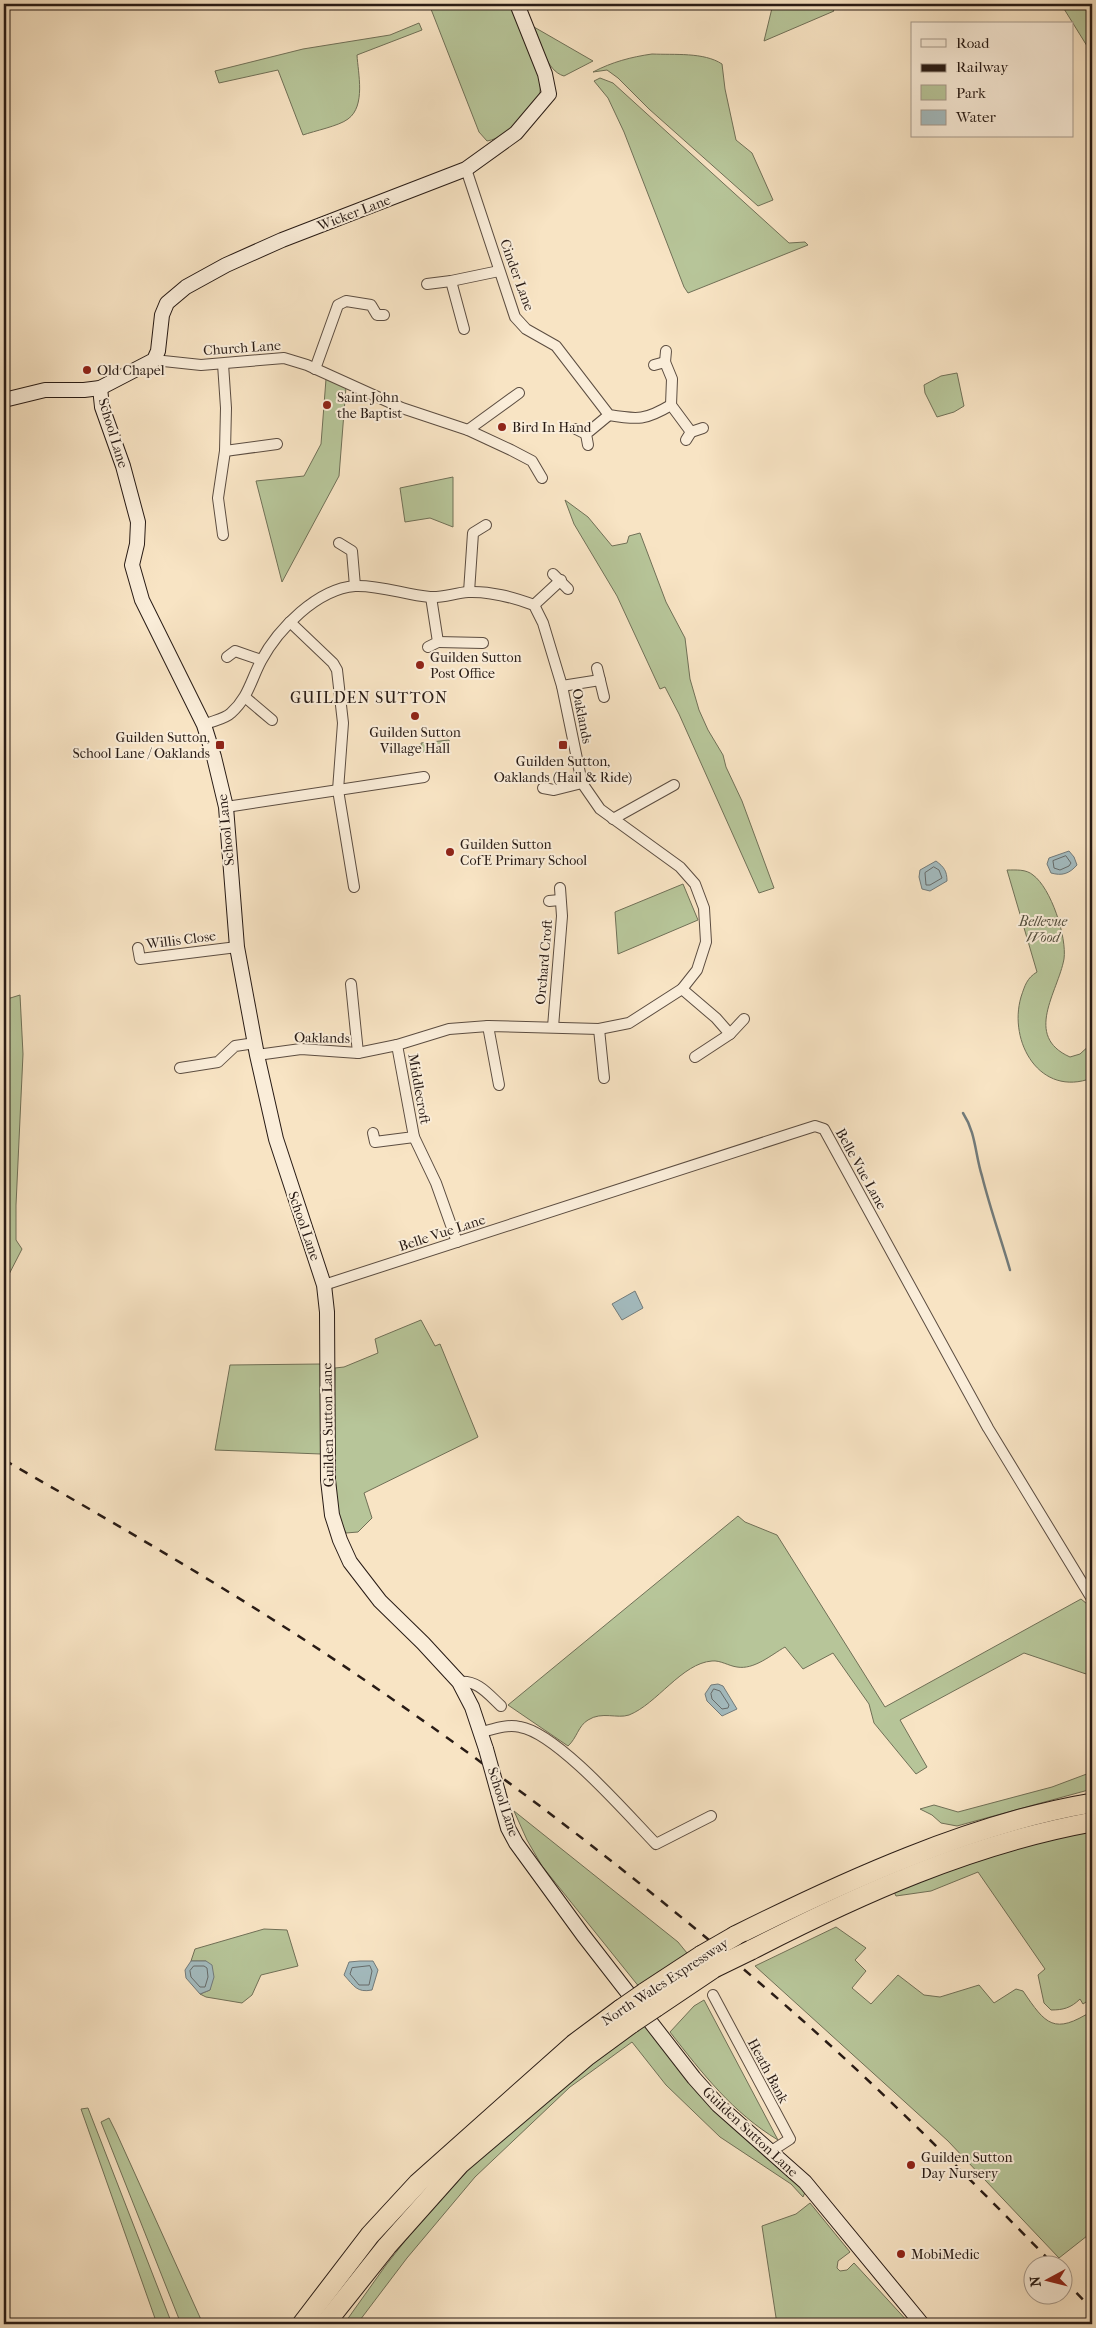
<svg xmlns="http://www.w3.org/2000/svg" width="1096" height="2328" font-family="'IM FELL French Canon',serif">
<rect width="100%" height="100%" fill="#f8e4c4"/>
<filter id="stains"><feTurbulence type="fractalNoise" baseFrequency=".004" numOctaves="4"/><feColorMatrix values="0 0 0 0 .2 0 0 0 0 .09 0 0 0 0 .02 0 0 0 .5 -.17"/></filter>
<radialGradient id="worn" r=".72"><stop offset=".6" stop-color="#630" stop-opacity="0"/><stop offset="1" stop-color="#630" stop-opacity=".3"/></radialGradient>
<g fill="#b7c599" stroke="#707057">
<path d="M429 4H513C522 26 546 74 539 97 535 106 523 117 516 123 507 131 499 139 487 141L479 132Z"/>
<polygon points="773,4 829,4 834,11 764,41"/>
<polygon points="1061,4 1092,4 1092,54"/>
<path d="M419 23 422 30 357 55C358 73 366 106 348 119 339 126 314 131 303 135L278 70 219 83 215 71 303 49 390 35Z"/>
<path d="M534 27 593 61 564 76C546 71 541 43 534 27Z"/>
<path d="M652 54C674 55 704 52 722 64L725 89 736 140 752 153 773 200 758 206 649 109 618 78 607 70 593 72C612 62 631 57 652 54Z"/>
<polygon points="600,78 613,83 789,243 805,242 808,245 688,293 684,287 624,132 608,98 594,81"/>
<polygon points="957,373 964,406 954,412 937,417 925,393 924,385 941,376"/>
<polygon points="326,379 346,387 339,476 282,582 256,481 304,476 321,444"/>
<polygon points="453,477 453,527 430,518 405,522 400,488"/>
<polygon points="565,500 588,517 612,546 627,543 629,536 640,533 666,602 685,638 690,679 699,710 708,730 723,755 726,767 742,801 774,888 759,893 679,714 665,687 660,689 617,596 574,524"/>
<polygon points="449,740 450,750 422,752 421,743"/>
<path d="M1007 870C1016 870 1026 869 1033 875 1051 888 1067 937 1064 959 1058 992 1023 1036 1070 1057L1080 1054 1092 1043V1078C1040 1098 1008 1042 1021 997 1025 985 1027 978 1037 972Z"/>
<polygon points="683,884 698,920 618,954 615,912"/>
<polygon points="20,995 23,1054 16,1205 16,1240 22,1249 4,1284 4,1000"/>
<path d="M421 1320 435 1346 440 1344 478 1437 364 1493 372 1518 358 1532 346 1533C326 1501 335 1408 335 1368L344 1367 378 1353 375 1339Z"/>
<polygon points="321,1364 321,1454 215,1450 230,1365"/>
<path d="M738 1516 745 1522 777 1535 885 1707 1081 1599 1092 1608V1676L1024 1653 900 1720 927 1767 916 1774 874 1723 869 1704 833 1653 803 1669 785 1647C771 1655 754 1670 737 1667 729 1666 720 1660 712 1661 682 1663 657 1704 629 1715 617 1719 602 1711 588 1720 578 1726 577 1738 568 1746L508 1705Z"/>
<polygon points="1092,1772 1092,1789 957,1826 941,1823 932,1815 920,1809 934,1805 958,1812 1052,1787"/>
<polygon points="514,1811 678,1942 687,1953 676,1963 640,1988 542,1866 527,1840"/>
<path d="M1092 1831V1998L1083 2004 1080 1999C1071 2008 1063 2010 1051 2010L1044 2003 1038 1975 1045 1969 978 1872 931 1891 896 1896 893 1890C958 1864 1024 1845 1092 1831Z"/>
<path d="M836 1927 866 1948 855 1960 866 1971 852 1988 871 2004 898 1975 924 1995 940 1997 979 1985 994 2003 1016 1989 1023 1991C1046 2025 1054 2035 1092 2011V2232L1059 2258 948 2141 755 1966Z"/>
<polygon points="264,1929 287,1930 298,1966 261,1975 252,1995 242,2003 206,1997 200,1994 210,1990 206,1961 191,1961 195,1949"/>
<path d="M704 2000 778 2140C733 2113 702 2073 670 2032L694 2006Z"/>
<polygon points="647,2024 806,2190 803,2197 791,2184 720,2137 666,2085 632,2042 570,2087 475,2177 407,2258 357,2324 344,2324 386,2265 420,2222 494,2142 626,2036"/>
<polygon points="88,2108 172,2324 157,2324 81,2109"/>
<polygon points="109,2118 116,2132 203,2324 181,2324 101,2122"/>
<polygon points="810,2203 850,2252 838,2261 837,2268 840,2271 847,2270 854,2263 910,2324 777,2324 762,2226 796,2214"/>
</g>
<g fill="#a3bbbf" stroke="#727b7b">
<path d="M1069 851 1074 857 1077 865C1069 874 1062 876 1051 873L1047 864 1049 858Z"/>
<path d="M936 861C944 867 947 871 947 881L930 891 922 889 919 877 920 870Z"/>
<polygon points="635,1291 643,1308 622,1320 612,1304"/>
<polygon points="718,1684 723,1686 737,1709 722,1716 707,1701 705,1694 711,1685"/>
<polygon points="191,1961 206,1961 212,1965 214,1977 210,1990 200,1994 186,1978 185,1970"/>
<path d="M360 1961H373L378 1970 372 1990C357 1993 354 1986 344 1975L349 1962Z"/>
</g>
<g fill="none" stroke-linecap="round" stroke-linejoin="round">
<g stroke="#666b6a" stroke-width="1">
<polygon points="1066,856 1071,863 1069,866 1060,870 1054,868 1053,861"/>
<polygon points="934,867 939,870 942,878 930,885 926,885 925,873"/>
<polygon points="714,1689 720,1691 729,1705 728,1708 722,1709 712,1699 711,1694"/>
<polygon points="194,1966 204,1966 207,1968 208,1977 205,1987 200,1987 191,1977 190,1971"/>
<polygon points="370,1966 372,1971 369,1985 359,1985 350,1974 352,1968"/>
</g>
<path stroke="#727b7b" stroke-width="2.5" d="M963 1113C976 1133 975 1154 982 1176 990 1208 1001 1239 1010 1270"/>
<defs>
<g id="street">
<path d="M466 169 515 317 526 329 556 346 609 415C638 420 646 420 671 405"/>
<polyline points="451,281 464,329"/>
<polyline points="427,284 451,281 499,271"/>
<polyline points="154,360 201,365 284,358 307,365 402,408 468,430 511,450 532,461 542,478"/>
<polyline points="665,362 666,351"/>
<polyline points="223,364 226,408 225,451 218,498 223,535"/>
<polyline points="654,365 665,362 672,379 671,405 691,432 686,440"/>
<polyline points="315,369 338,305 346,301 371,305 377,315 384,315"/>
<polyline points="576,429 586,434"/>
<polyline points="468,430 519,393"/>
<polyline points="691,432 703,428"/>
<polyline points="588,445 586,434 609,415"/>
<polyline points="225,451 277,444"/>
<polyline points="339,543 352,551 355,586"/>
<polyline points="553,574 568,589"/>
<polyline points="469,592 473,533 486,525"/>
<polyline points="534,605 561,580"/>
<polyline points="290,622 333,663 337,670 343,723 338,790 354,887"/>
<polyline points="438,642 483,643"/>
<polyline points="428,647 438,642 431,597"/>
<polyline points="227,657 235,651 261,660"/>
<polyline points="597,668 604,697"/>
<polyline points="562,686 600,680"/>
<polyline points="246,698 272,720"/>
<path d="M204 725C212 721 225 719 231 713 248 698 251 680 261 661 278 629 317 589 355 586 381 585 405 595 430 597 442 598 455 593 468 592 491 591 512 597 534 605L543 623 562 686 582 783 600 809 680 867 695 884 704 908 706 942 697 970 682 989 629 1023 599 1029 488 1026 449 1029 397 1045 358 1053 301 1049 257 1055"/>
<polyline points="543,788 554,790 582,783"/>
<polyline points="226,807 424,777"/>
<polyline points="613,819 674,785"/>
<polyline points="549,901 560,900"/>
<polyline points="138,948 140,959 237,947"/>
<polyline points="351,984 358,1053"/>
<polyline points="682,989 716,1018 730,1034 744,1019"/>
<polyline points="488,1026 499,1085"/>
<polyline points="553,1027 562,916 560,888"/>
<polyline points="599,1029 604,1078"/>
<polyline points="695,1057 730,1034"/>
<polyline points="180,1068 218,1062 235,1046 255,1043"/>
<polyline points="373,1133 375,1142 414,1137 397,1045"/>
<polyline points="414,1137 436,1183 457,1242"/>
<polyline points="324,1285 790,1134 815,1126 824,1129 988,1428 1092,1599"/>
<path d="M459 1682C478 1680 488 1694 501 1706"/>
<path d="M482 1732C494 1729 507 1724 520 1727 557 1733 628 1815 656 1844L711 1816"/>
<polyline points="713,1995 790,2139 770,2152"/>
</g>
<g id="secondary">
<polyline points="100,388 102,407 123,466 138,522 137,544 132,565 142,600 204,725 214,757 226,807 237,947 257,1055 276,1139 324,1285 327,1312 328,1480 332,1515 340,1540 350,1562 380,1601 423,1643 459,1682 472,1707 486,1749"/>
<polyline points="4,400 45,390 84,390 100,388 154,360 158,351 162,315 167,303 186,287 226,265 282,240 466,169 516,133 549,94 545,74 517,4"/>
<polyline points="498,1792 508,1828 516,1843 583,1935 694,2078 718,2105 805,2182 922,2324"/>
</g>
<g id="highway">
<path d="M735 1936C843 1882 972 1823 1092 1803"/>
<path d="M751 1950C860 1894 971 1844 1092 1822"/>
<polyline points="644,1993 702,1955"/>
<polyline points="656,2007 714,1968"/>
<polyline points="302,2324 370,2235 418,2183 574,2044 621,2009"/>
<polyline points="325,2324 387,2246 460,2164 587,2056 632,2023"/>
</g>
</defs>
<use href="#street" stroke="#5c4d41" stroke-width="12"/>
<use href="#secondary" stroke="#281b15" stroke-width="16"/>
<use href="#highway" stroke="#281b15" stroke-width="21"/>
<use href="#street" stroke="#faedd9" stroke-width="10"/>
<use href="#secondary" stroke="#faedd9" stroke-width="14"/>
<use href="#highway" stroke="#f8e4c4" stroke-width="19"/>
<g stroke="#281b15" stroke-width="2.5" stroke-dasharray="9 9" stroke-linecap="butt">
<path d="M4 1460C118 1525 232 1591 341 1664 501 1772 656 1891 801 2019 889 2097 972 2181 1055 2266"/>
<polyline points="1064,2280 1092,2309"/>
</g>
<defs>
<polyline id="secondary-bridge" points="486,1749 498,1792"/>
<g id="highway-bridge">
<polyline points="702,1955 735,1936"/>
<polyline points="714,1968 751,1950"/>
<polyline points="621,2009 644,1993"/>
<polyline points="632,2023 656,2007"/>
</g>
</defs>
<use href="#secondary-bridge" stroke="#281b15" stroke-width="16" stroke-linecap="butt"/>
<use href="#highway-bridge" stroke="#281b15" stroke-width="21" stroke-linecap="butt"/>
<use href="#secondary-bridge" stroke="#faedd9" stroke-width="14"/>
<use href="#highway-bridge" stroke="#f8e4c4" stroke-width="19"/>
</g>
<g fill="#8f2418" stroke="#faedd9" stroke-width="2">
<circle cx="87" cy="370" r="5"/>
<circle cx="327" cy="405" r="5"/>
<circle cx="502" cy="427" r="5"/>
<circle cx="420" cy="665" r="5"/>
<circle cx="415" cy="716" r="5"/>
<rect x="215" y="740" width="10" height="10" rx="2.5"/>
<rect x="558" y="740" width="10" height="10" rx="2.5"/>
<circle cx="450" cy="852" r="5"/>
<circle cx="911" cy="2165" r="5"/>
<circle cx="901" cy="2254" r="5"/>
</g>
<g text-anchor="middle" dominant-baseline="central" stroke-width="4" stroke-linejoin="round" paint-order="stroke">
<g font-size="14" fill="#281b15" stroke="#faedd9">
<text transform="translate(354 213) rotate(-21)">Wicker Lane</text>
<text transform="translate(517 275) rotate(70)">Cinder Lane</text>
<text transform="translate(242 348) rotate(-4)">Church Lane</text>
<text transform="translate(113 433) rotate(73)">School Lane</text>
<text transform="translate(582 716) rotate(79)">Oaklands</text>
<text transform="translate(226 830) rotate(-96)">School Lane</text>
<text transform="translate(181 940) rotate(-7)">Willis Close</text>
<text transform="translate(544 962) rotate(-85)">Orchard Croft</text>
<text transform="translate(322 1038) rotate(1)">Oaklands</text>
<text transform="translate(419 1089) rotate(80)">Middlecroft</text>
<text transform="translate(861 1169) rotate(61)">Belle Vue Lane</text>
<text transform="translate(304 1226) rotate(71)">School Lane</text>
<text transform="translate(442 1233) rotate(-18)">Belle Vue Lane</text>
<text transform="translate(328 1425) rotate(-91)">Guilden Sutton Lane</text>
<text transform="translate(503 1802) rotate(72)">School Lane</text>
<text transform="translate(665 1982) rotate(-33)">North Wales Expressway</text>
<text transform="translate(768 2071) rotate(62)">Heath Bank</text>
<text transform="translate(750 2132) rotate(43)">Guilden Sutton Lane</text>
</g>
<g font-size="14" fill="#281b15" stroke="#faedd9" text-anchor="start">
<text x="97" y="370">Old Chapel</text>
<text x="337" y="397">Saint John<tspan x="337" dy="16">the Baptist</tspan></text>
<text x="512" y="427">Bird In Hand</text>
<text x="430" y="657">Guilden Sutton<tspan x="430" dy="16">Post Office</tspan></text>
<text x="415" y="732" text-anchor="middle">Guilden Sutton<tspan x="415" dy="16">Village Hall</tspan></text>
<text x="210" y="737" text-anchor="end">Guilden Sutton,<tspan x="210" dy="16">School Lane / Oaklands</tspan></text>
<text x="563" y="761" text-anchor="middle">Guilden Sutton,<tspan x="563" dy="16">Oaklands (Hail &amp; Ride)</tspan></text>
<text x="460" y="844">Guilden Sutton<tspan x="460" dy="16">CofE Primary School</tspan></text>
<text x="921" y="2157">Guilden Sutton<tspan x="921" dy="16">Day Nursery</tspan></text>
<text x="911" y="2254">MobiMedic</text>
</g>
<g font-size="14" font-style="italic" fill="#534e3d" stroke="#faedd9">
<text x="1043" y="921">Bellevue<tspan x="1043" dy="16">Wood</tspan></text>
</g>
<g font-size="16" letter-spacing="1" fill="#281b15" stroke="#faedd9">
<text x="369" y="697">GUILDEN SUTTON</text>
</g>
</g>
<rect width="1096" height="2328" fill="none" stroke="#f8e4c4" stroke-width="20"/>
<rect x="5" y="5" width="1086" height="2318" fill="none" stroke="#281b15" stroke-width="2.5"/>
<rect x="10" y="10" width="1076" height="2308" fill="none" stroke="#281b15"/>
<rect x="911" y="22" width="162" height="115" fill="#faedd9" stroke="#a6998b"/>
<rect x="921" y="39" width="25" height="8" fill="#faedd9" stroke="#a6998b"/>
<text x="956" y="48" font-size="15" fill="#281b15">Road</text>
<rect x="921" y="64" width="25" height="8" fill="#281b15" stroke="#a6998b"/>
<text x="956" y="72" font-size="15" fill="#281b15">Railway</text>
<rect x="921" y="85" width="25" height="15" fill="#b7c599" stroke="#a6998b"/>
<text x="956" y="98" font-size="15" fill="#281b15">Park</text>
<rect x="921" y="110" width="25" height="15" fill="#a3bbbf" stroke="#a6998b"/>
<text x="956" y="122" font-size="15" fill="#281b15">Water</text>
<g transform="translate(1048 2280) rotate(263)"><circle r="24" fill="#faedd9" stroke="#a6998b"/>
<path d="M0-4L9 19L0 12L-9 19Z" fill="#8f2418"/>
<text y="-8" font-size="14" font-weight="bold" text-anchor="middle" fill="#281b15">N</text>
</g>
<rect width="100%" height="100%" filter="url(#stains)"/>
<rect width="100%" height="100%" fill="url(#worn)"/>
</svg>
